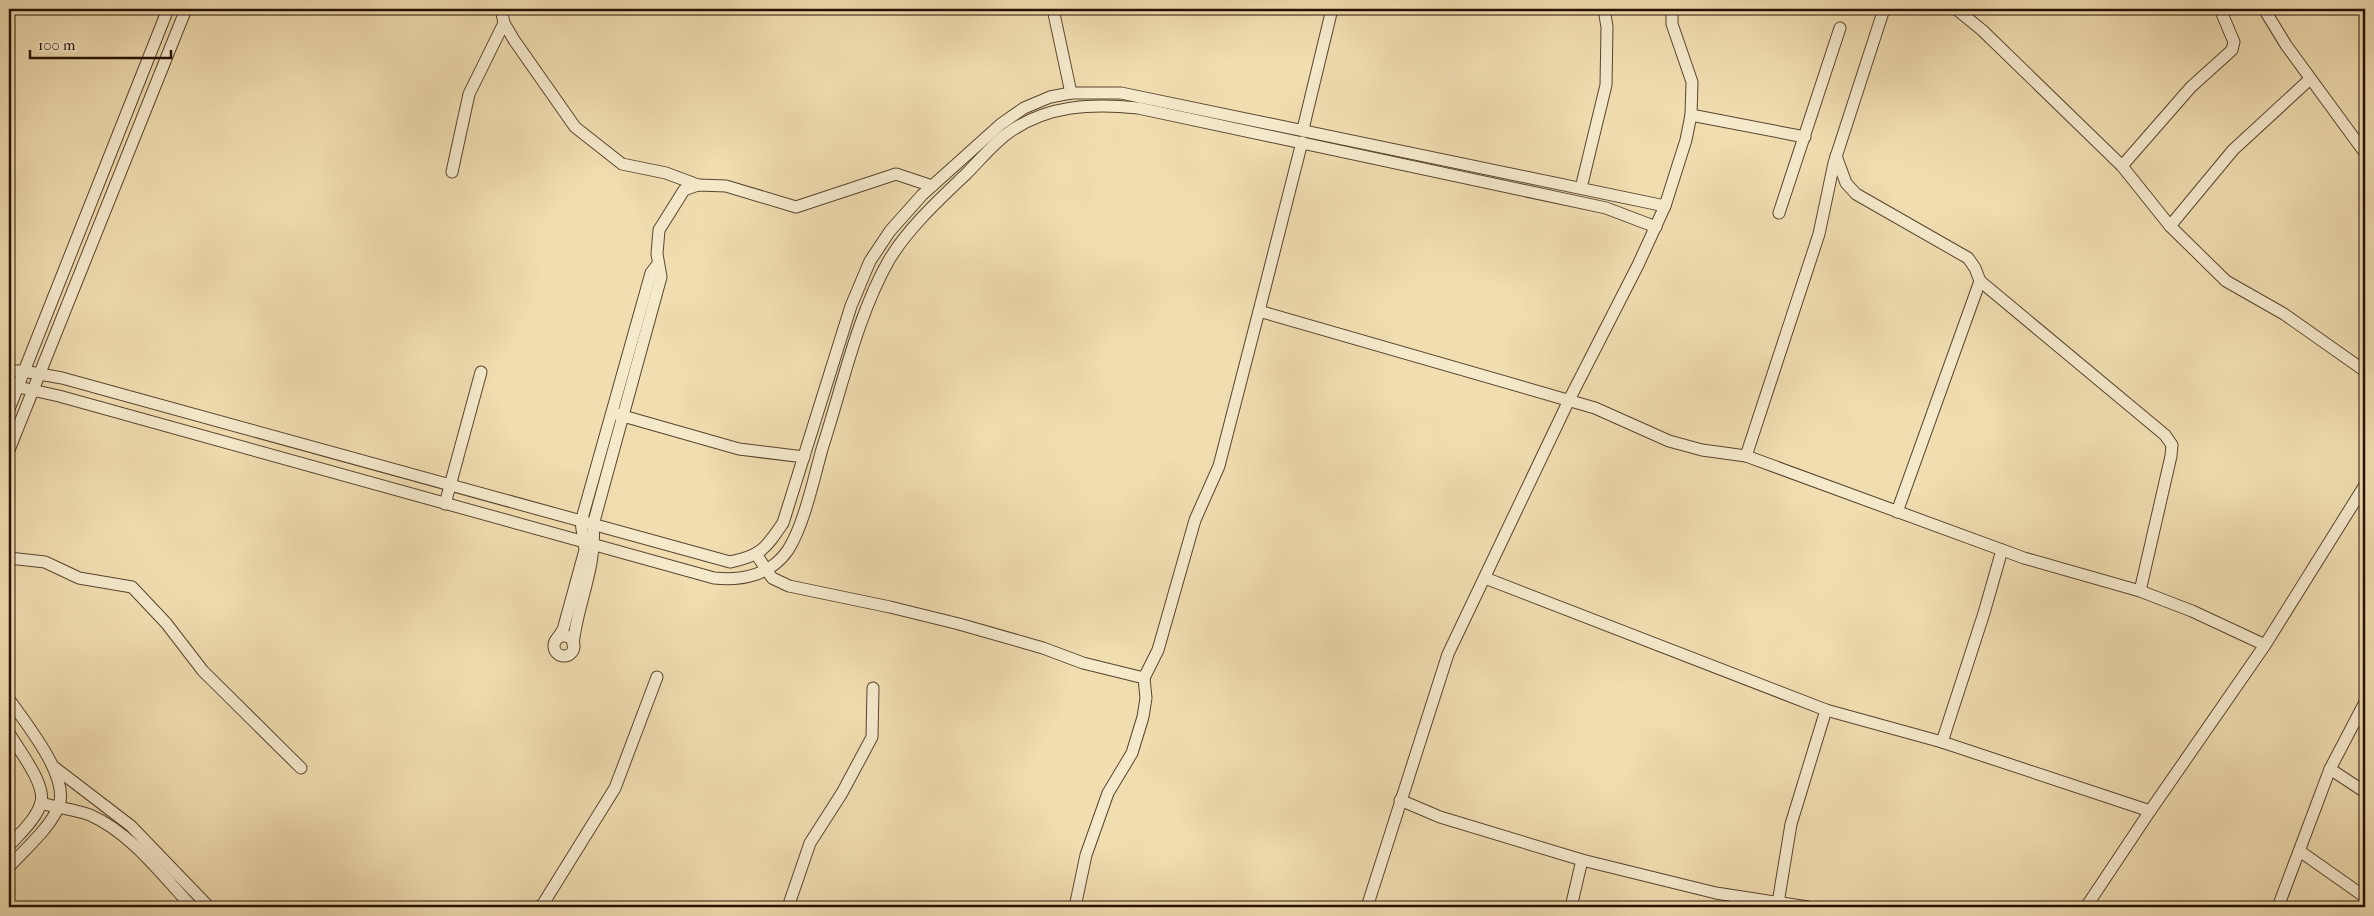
<svg xmlns="http://www.w3.org/2000/svg" width="2374" height="916" font-family="'IM FELL French Canon',serif">
<rect width="100%" height="100%" fill="#f0ddb0"/>
<filter id="stains"><feTurbulence type="fractalNoise" baseFrequency=".004" numOctaves="4"/><feColorMatrix values="0 0 0 0 .2 0 0 0 0 .09 0 0 0 0 .02 0 0 0 .5 -.17"/></filter>
<radialGradient id="worn" r=".72"><stop offset=".6" stop-color="#630" stop-opacity="0"/><stop offset="1" stop-color="#630" stop-opacity=".3"/></radialGradient>
<g fill="none" stroke-linecap="round" stroke-linejoin="round">
<defs>
<g id="minor">
<polyline points="501,9 504,23 514,40 575,127 622,164 666,173 698,185"/>
<polyline points="1053,9 1071,93"/>
<polyline points="1956,9 1982,30 2122,166 2170,226 2226,281 2284,314 2365,371"/>
<polyline points="2264,9 2286,45 2365,153"/>
<polyline points="1691,115 1805,137"/>
<polyline points="1303,129 1332,9"/>
<polyline points="1302,142 1259,311 1595,408 1669,441 1702,450 1746,456 2024,558 2140,591 2192,611 2265,645"/>
<polyline points="1836,156 1846,183 1856,194 1968,258 1975,268 1980,281 1897,512"/>
<polyline points="2122,166 2191,87 2232,50 2234,42 2220,9"/>
<polyline points="452,172 469,94 504,23"/>
<polyline points="1581,188 1606,85 1607,27 1604,9"/>
<polyline points="1779,213 1840,28"/>
<polyline points="2170,226 2233,150 2310,79"/>
<polyline points="1980,281 2165,435 2172,445 2171,456 2140,591"/>
<path d="M9 371H23L62 378 730 562C761 556 766 548 783 523L851 306 870 261 890 231 922 195 1001 124 1024 108 1050 97 1071 93H1121L1665 206"/>
<path d="M9 379 18 387 59 396 714 578C742 581 771 575 788 550 804 525 814 478 822 449 842 388 857 316 889 260 909 227 939 200 967 173 980 160 993 144 1008 133 1047 105 1092 103 1138 108L1606 208 1656 227"/>
<polyline points="9,409 168,9"/>
<polyline points="616,414 739,449 804,457"/>
<polyline points="9,450 186,9"/>
<polyline points="1746,456 1819,234 1834,163 1884,9"/>
<polyline points="445,504 481,372"/>
<polyline points="756,554 772,578 789,586 890,607 959,624 1043,648 1083,663 1144,678"/>
<polyline points="9,558 45,562 79,578 132,587 166,623 203,671 301,768"/>
<polyline points="1485,578 1826,710 1791,824 1778,903"/>
<circle cx="564" cy="646" r="10"/>
<polyline points="556,640 563,630 585,550 581,522 651,273 658,264"/>
<path d="M573 645C577 604 597 567 593 525L661 277 657 254 659 230 684 190 698 185 726 186 796 207 896 174 932 186"/>
<path d="M9 699C25 723 72 778 58 808 48 830 25 849 9 867"/>
<polyline points="1826,710 1942,742 2150,811 2086,907"/>
<path d="M9 733C18 749 46 784 41 802 37 819 19 834 9 846"/>
<polyline points="1942,742 1984,613 2002,550"/>
<polyline points="54,767 131,826 209,907"/>
<polyline points="2330,769 2365,792"/>
<polyline points="1400,800 1440,817 1582,860 1716,893 1808,907"/>
<path d="M41 803C57 808 75 809 90 815 131 833 162 875 192 907"/>
<polyline points="2150,811 2265,645 2365,485"/>
<polyline points="2301,852 2365,897"/>
<polyline points="538,907 543,904 615,788 657,677"/>
<polyline points="788,907 810,843 842,793 872,737 873,688"/>
<polyline points="1075,907 1086,855 1108,793 1132,753 1143,717 1146,698 1144,678 1158,650 1195,520 1219,466 1259,311"/>
<polyline points="1367,907 1448,654 1569,400 1638,265 1665,206 1686,140 1691,115 1692,82 1672,24 1672,9"/>
<polyline points="1571,907 1582,860"/>
<polyline points="2278,907 2330,769 2365,702"/>
</g>
</defs>
<use href="#minor" stroke="#58442e" stroke-width="13"/>
<use href="#minor" stroke="#f5e9cc" stroke-width="11"/>
</g>
<rect width="2374" height="916" fill="none" stroke="#f0ddb0" stroke-width="30"/>
<rect x="10" y="10" width="2354" height="896" fill="none" stroke="#261102" stroke-width="2.5"/>
<rect x="15" y="15" width="2344" height="886" fill="none" stroke="#261102"/>
<path d="M30 50v8h141v-8" fill="none" stroke="#261102" stroke-width="2.5"/>
<text x="38" y="50" font-size="15" fill="#261102" stroke="#f5e9cc" stroke-width="4" paint-order="stroke">100 m</text>
<rect width="100%" height="100%" filter="url(#stains)"/>
<rect width="100%" height="100%" fill="url(#worn)"/>
</svg>
